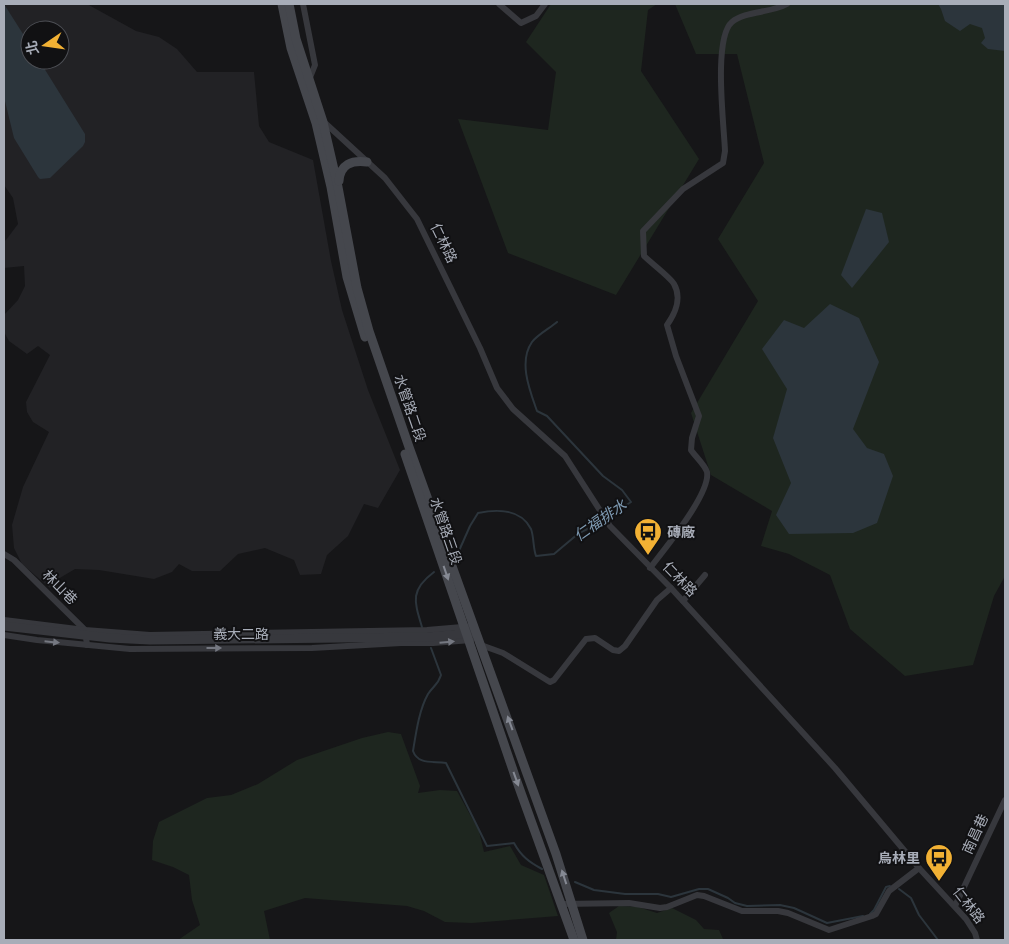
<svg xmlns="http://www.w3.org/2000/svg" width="1009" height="944" font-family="'Archivo Narrow','Noto Sans TC',sans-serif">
<rect width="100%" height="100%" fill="#161618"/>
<path fill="#222225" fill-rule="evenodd" d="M4 4H87L136 31 159 37 177 49 197 72H254L259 126 269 142 313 160 331 261 342 310 368 390 400 470 378 508 364 504 348 536 327 555 321 574 300 575 294 560 265 548 238 554 220 571H192L179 564 172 572 154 579 99 570 75 569 58 579 50 588 22 564 14 548 12 525 23 487 49 432 33 422 27 412 26 402 50 355 38 346 27 354 9 341 4 332V315L18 300 25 286 24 266 4 268V241L6 240 18 224 13 198 4 185ZM30 30H60V60H30Z"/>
<g fill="#1e261f">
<polygon points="551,4 657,4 648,10 641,71 699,159 616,295 508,253 458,119 548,130 556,72 526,42"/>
<polygon points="675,4 1005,4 1005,576 994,596 973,665 905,676 850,629 830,575 789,554 761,546 772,511 711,475 691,413 758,301 718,239 764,163 737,54 696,54"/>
<polygon points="388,732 401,734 420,786 418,793 440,790 457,791 479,831 484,852 510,846 521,865 544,875 558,916 472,923 445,922 424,911 407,906 305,898 264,911 270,940 178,940 200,925 192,900 189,875 173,867 152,860 153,841 159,822 207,798 231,795 258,784 297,760 362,738"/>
<polygon points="619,906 638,907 657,913 672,908 696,920 704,929 719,930 723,939 730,940 616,940 617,932 609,913"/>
</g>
<g fill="#2c353c">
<polygon points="4,4 30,45 30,60 39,60 85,134 85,142 83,146 50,178 40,179 38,177 14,138 4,97"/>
<polygon points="938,4 1005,4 1005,51 988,49 981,43 985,38 982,28 970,24 960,31 945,21 941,9"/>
<polygon points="866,209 882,213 889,242 852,288 841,275"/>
<polygon points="830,304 859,318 879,362 853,429 867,448 884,454 893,476 877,523 853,533 789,534 776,515 791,483 773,438 787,389 762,349 784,320 804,328"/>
</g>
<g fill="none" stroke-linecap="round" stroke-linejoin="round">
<g stroke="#2c353c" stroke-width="2">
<path d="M458 553 470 526 478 513C497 509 521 509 531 529 534 537 533 548 536 556L554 554 579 533 596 525 631 502 622 490 603 476 547 416 537 411C530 391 518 362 532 342 537 335 550 328 557 322"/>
<path d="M422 627C414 601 410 590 434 572"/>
<path d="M431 648 441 675C438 685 433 686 428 694 419 710 416 733 413 751 418 765 433 761 446 763L487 846 514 843C521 856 529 862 542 869"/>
<polyline points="575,882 594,890 625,894 658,894 671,897 699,889 708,889 728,898 735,903 747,906 780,905 794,908 827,923 863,916"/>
<polyline points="899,889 911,898 919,915 938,940"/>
<polyline points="870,914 874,910 886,887 890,886"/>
</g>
<g stroke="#37383d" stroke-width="6">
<polyline points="303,4 315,65 309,80"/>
<polyline points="499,4 521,23 536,16 545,4"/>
<polyline points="324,122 385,178 417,219 480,348 497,388 513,409 565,456 610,526 671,588 835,768 919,868 966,919 975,933 977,940"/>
<polyline points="4,554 14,560 85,630 87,645"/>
<path d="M650 568C664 550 711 493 707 472 705 465 695 456 691 450L692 438 699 416 676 356 667 325C675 314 682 298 674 284 670 277 651 263 644 256L643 231 683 189 723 163 725 151C724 125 713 38 732 22 745 11 771 13 787 4"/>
<polyline points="683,601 705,575"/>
<polyline points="4,620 85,630 150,635 427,630 474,626"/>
<polyline points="4,635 37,640 130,649 312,648 401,643 433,643 471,640"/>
<polyline points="481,645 503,653 550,682 554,680 586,639 595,638 613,650 619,651 625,646 657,600 671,588"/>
<polyline points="562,904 629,903 660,908 667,907 697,895 704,896 742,911 778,911 788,913 829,930 872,916 876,914 889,891 919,868"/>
<polyline points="955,906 1005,800"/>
</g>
<polyline stroke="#37383d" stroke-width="9" points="4,626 110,638 150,640 428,637 473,633"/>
<g stroke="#45474d" stroke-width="9">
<polyline points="282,4 291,48 316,123 331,187 347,277 365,337"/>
<polyline points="289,4 296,39 323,122 338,187 357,288 369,331 409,447 556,854 583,940"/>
<path d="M339 181C340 164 352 160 367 162"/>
<polyline points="405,454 516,779 574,940"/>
</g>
</g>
<defs><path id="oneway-solid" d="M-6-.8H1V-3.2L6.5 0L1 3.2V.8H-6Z" transform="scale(1.25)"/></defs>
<g fill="#858993">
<use href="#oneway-solid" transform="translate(446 573) rotate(71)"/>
<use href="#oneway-solid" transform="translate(510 723) rotate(-110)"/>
<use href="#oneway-solid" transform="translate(516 779) rotate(70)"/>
<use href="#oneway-solid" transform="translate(564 877) rotate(-108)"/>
</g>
<g fill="#757881">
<use href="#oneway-solid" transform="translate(52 642) rotate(6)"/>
<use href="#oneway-solid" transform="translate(447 642) rotate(-5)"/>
<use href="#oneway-solid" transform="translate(214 648)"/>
</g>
<defs>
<symbol id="bus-pin" viewBox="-11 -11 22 30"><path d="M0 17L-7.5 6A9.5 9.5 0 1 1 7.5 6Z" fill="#f2b134" stroke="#111113"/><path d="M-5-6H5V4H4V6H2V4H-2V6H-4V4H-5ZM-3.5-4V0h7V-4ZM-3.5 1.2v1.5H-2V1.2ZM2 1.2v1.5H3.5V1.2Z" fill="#111"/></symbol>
</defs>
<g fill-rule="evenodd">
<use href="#bus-pin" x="632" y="516" width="32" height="43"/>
<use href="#bus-pin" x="923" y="842" width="32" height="43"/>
</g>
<g text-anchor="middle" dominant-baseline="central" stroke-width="4" stroke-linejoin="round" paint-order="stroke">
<g font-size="14" fill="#a8adb8" stroke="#111113">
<text transform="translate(444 243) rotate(64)">仁林路</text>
<text transform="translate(410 408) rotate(71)">水管路二段</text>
<text transform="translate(446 531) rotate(71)">水管路三段</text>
<text transform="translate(680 579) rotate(46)">仁林路</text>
<text transform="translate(60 587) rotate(45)">林山巷</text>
<text x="241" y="634">義大二路</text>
<text transform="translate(975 834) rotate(-65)">南昌巷</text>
<text transform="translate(969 905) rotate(52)">仁林路</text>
</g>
<g font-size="14" font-weight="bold" fill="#a8adb8" stroke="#111113" text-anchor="start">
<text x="667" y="532">磚廠</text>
<text x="920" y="858" text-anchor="end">烏林里</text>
</g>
<g font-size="15" font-style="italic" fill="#7f9bb3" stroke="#111113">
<text transform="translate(600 520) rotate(-35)">仁福排水</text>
</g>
</g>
<rect width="1009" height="944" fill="none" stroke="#a8adb8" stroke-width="10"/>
<g transform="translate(45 45) rotate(257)"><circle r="24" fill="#111113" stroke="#4d4f55"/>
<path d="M0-4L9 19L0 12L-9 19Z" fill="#f2b134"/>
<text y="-8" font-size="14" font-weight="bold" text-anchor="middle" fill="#a8adb8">北</text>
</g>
</svg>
